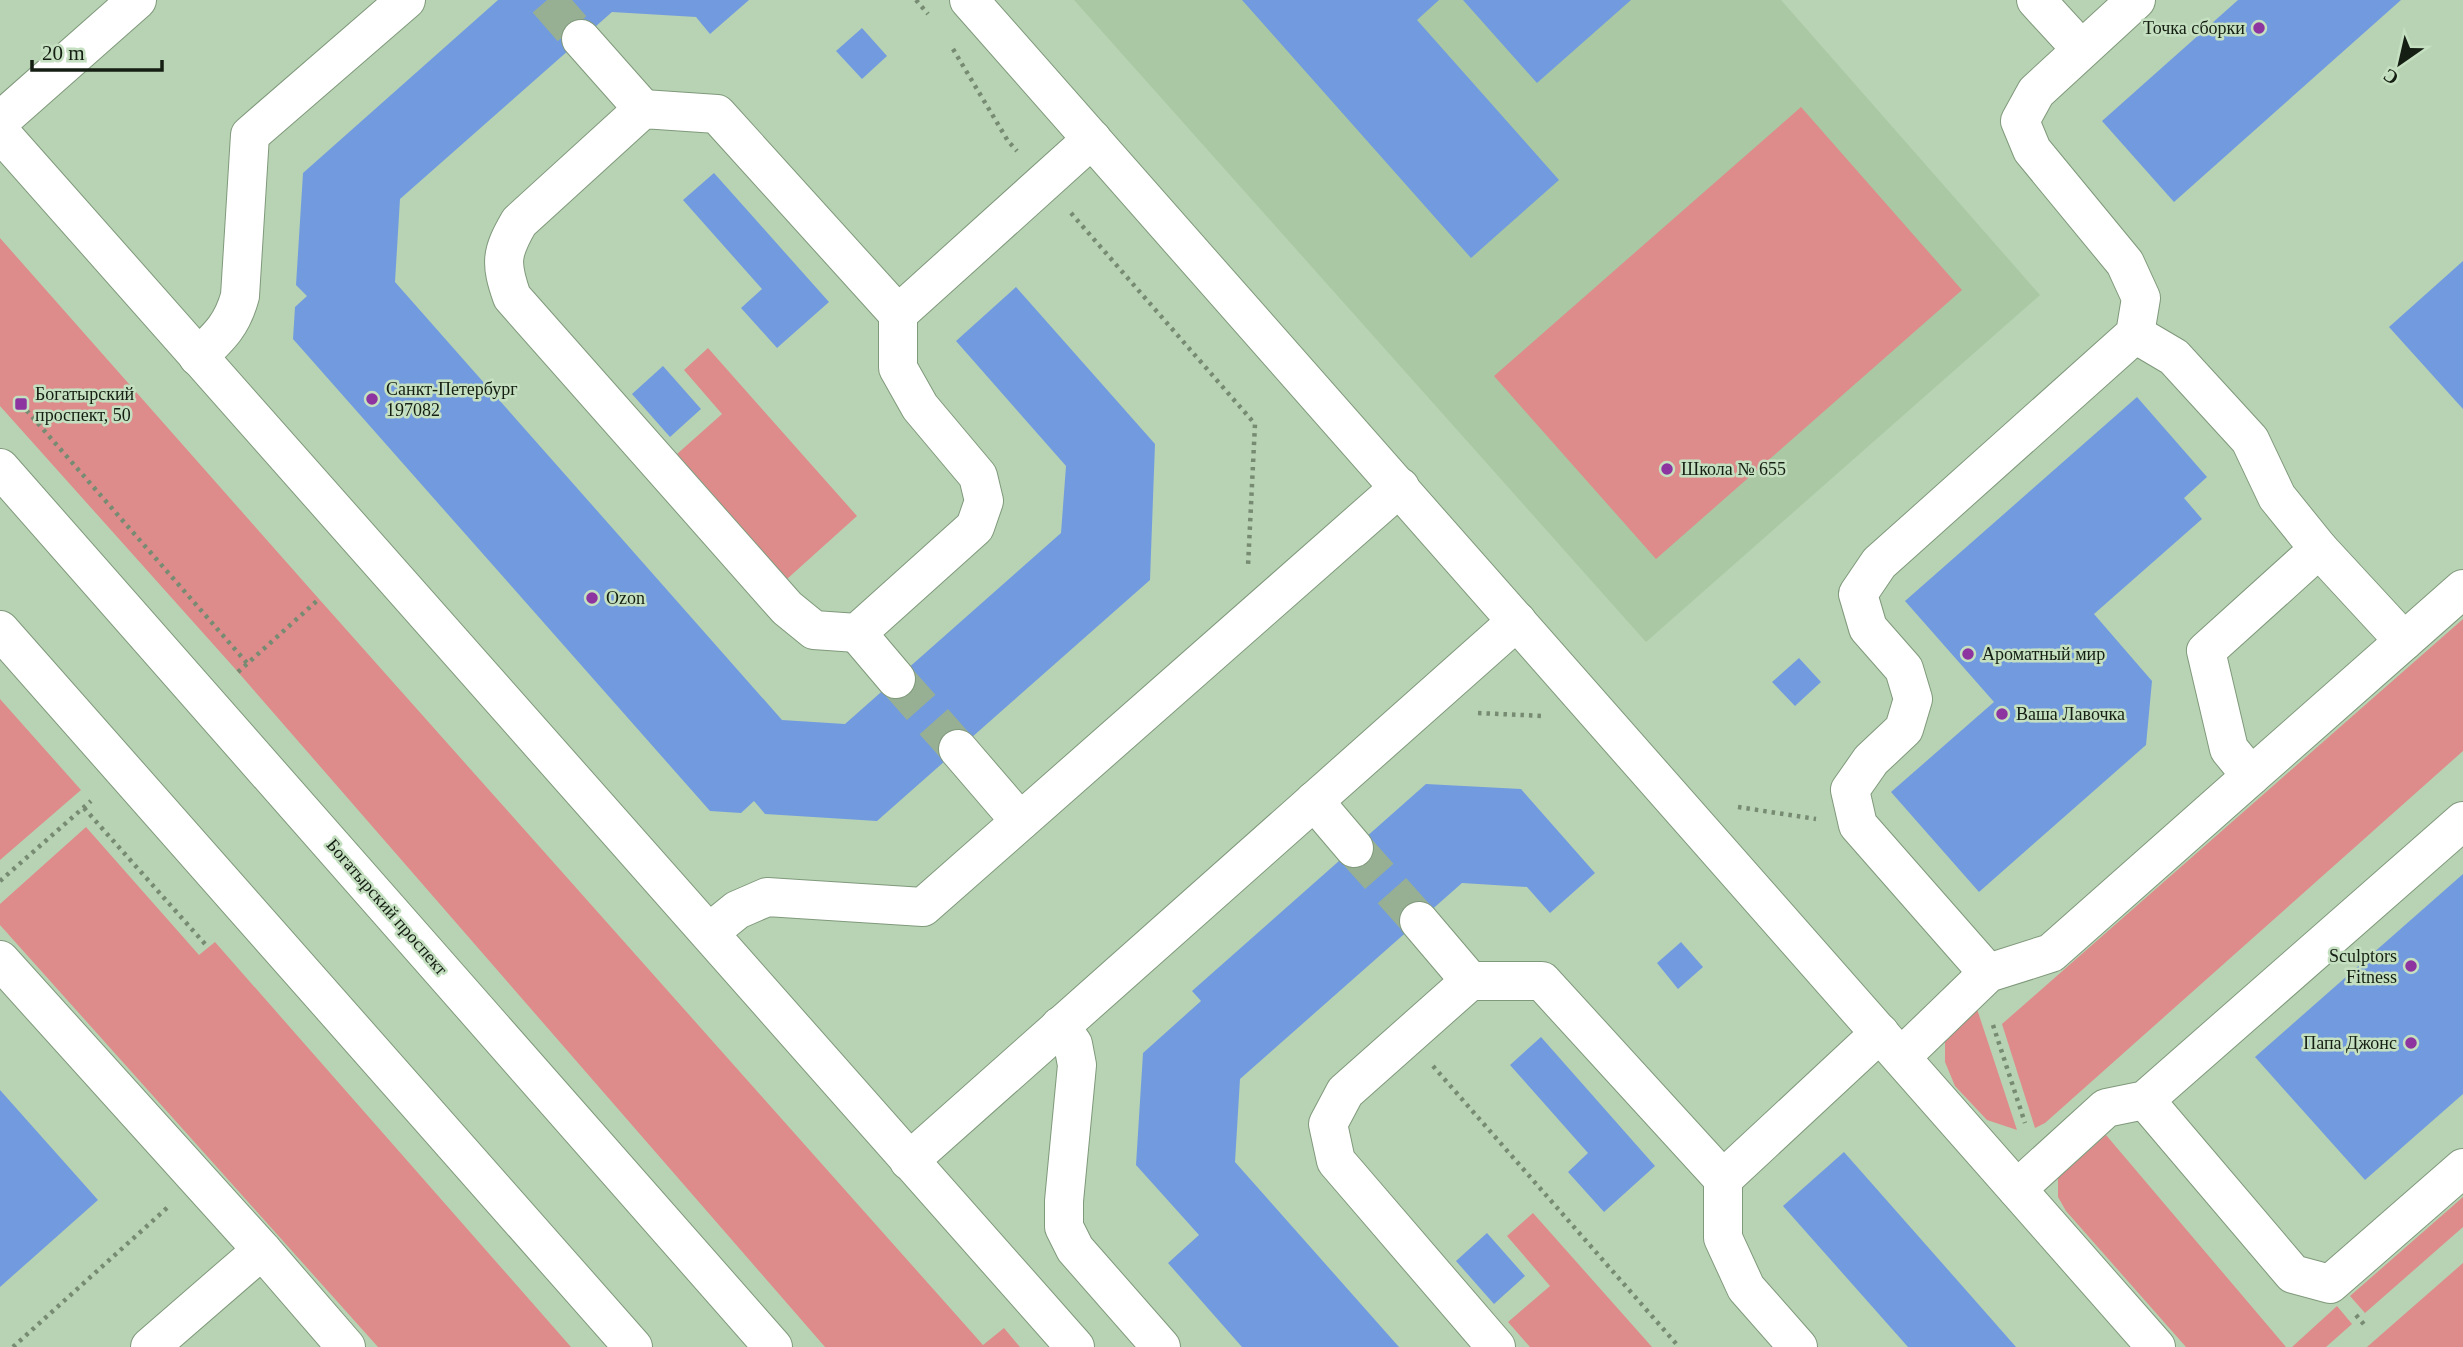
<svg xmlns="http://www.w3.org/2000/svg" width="2463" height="1347" font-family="'Times New Roman',serif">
<rect width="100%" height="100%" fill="#b8d3b3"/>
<polygon fill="#a9c8a3" points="1074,0 1781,0 2040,295 1646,642"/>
<g fill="#dd8c8b">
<polygon points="1801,107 1962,290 1656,559 1494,376"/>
<polygon points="0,238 319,599 983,1345 1004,1328 1020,1347 825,1347 238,672 0,406"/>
<polygon points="708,348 857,516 787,579 677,454 722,414 684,370"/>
<polygon points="2463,619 2463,751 2045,1123 2035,1128 2002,1024"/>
<polygon points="0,699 81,790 0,860"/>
<polygon points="86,827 199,955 215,942 571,1347 378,1347 0,925 0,904"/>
<polygon points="1977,1009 2017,1130 1987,1120 1955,1086 1945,1062 1945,1042 1956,1020"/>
<polygon points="2106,1135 2286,1347 2186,1347 2066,1211 2058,1197 2058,1178"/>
<polygon points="2463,1197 2463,1227 2365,1313 2350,1296"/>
<polygon points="1533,1213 1652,1347 1530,1347 1508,1322 1550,1286 1507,1236"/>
<polygon points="2463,1263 2463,1347 2367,1347"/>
<polygon points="2337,1306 2352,1324 2326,1347 2292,1347"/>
</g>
<g fill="#729bdf">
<polygon points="498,0 749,0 710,34 696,17 612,12 400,199 395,282 782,720 845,724 1061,533 1066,466 956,341 1016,287 1155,444 1150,580 877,821 765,814 754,801 741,813 710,811 293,339 295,307 307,296 296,285 303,173"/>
<polygon points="1242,0 1439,0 1417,20 1559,180 1471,258"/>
<polygon points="1463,0 1631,0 1537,83"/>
<polygon points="2238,0 2401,0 2174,202 2102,121"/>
<polygon points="862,28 887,56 862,79 836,51"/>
<polygon points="714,173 829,302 777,348 741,308 762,289 683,200"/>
<polygon points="2463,261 2463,409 2389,327"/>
<polygon points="663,366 701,409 670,437 632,394"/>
<polygon points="2137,397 2207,477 2184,498 2202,519 2094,614 2152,681 2146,745 1979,892 1891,792 1994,702 1905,601"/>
<polygon points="1799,658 1821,682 1795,706 1772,682"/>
<polygon points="1426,784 1521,789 1595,873 1550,913 1527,887 1462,883 1240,1079 1235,1162 1399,1347 1242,1347 1168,1263 1199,1235 1136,1165 1143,1053 1201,1001 1192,991"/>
<polygon points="2463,874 2463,1094 2365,1180 2255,1057"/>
<polygon points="1681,942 1703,967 1678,989 1657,963"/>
<polygon points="1541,1037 1655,1166 1604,1212 1568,1172 1588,1153 1510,1065"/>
<polygon points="0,1090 98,1200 0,1287"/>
<polygon points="1844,1152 1972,1297 2016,1347 1908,1347 1783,1206"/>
<polygon points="1487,1233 1525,1276 1494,1304 1456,1261"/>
</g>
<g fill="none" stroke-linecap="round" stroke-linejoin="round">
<g stroke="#97af93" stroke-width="38" stroke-dasharray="38 19" stroke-linecap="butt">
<polyline points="547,0 581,39"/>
<polyline points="896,679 958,749"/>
<polyline points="1354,848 1419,921"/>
</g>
<defs>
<g id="minor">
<polyline points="969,0 2156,1347"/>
<polyline points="2036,0 2081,49"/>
<polyline points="581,39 643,109"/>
<path d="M643 109 717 114 898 314V368L920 407 978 476 984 501 975 527 857 633 814 630 787 608 512 297C500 263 501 253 519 222Z"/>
<polyline points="0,121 137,0"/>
<polyline points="0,132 1075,1347"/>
<polyline points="898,314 1092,139"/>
<path d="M198 357C220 336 232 325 240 296L250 135 406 0"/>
<polyline points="2319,549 2404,641"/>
<polyline points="857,633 896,679"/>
<polyline points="958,749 1020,821"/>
<polyline points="2251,776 2463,589"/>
<polyline points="1314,801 1354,848"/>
<polyline points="1419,921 1470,981"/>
<polyline points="710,932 737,910 767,897 923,907 1400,487"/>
<polyline points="0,960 262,1250 346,1347"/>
<polyline points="1988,973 1858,825 1850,790 1871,760 1904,729 1913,699 1904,669 1868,628 1858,594 1879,563 2135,334 2141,298 2125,263 2032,150 2020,121 2036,92 2136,0"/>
<polyline points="1060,1026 1073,1044 1077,1065 1064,1201 1064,1227 1075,1249 1161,1347"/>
<polyline points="1901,1057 1988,973 2051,953 2251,776 2229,749 2206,651 2319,549 2277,497 2250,440 2174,357 2135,334"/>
<polyline points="2145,1100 2293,1274 2330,1284 2463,1168"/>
<polyline points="909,1161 1517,621"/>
<polyline points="1723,1179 1880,1033"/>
<polyline points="2017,1189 2106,1108 2145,1100 2463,821"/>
<polyline points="150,1347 262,1250"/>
<polyline points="1496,1347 1336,1161 1328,1124 1345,1092 1470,981 1542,981 1723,1179 1723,1238 1746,1288 1798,1347"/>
</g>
<g id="major">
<polyline points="0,468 773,1347"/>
<polyline points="0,630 633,1347"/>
</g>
</defs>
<use href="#minor" stroke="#7f997b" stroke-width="40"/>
<use href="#major" stroke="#7f997b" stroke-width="40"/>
<g stroke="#778b73" stroke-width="4.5" stroke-dasharray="3.5 5" stroke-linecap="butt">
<polyline points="916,0 928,14"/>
<polyline points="953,49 1008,141 1017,151"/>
<polyline points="1071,213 1255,424 1248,566"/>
<polyline points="21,404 247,663"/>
<polyline points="238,672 319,599"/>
<polyline points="1478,713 1543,716"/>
<polyline points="1738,807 1816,819"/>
<polyline points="84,808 205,944"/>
<polyline points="0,881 91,801"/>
<polyline points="1993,1025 2025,1123"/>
<polyline points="1433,1066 1679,1347"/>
<polyline points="2356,1315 2367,1328"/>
<polyline points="13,1347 168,1207"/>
</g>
<use href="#minor" stroke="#fff" stroke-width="38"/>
<use href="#major" stroke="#fff" stroke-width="38"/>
</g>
<g fill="#8e34a0" stroke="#c5e0c0" stroke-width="2.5">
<circle cx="2259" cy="28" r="7"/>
<circle cx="372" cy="399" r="7"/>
<rect x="14" y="397" width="14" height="14" rx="3.5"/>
<circle cx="1667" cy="469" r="7"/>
<circle cx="592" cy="598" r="7"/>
<circle cx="1968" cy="654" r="7"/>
<circle cx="2002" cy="714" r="7"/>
<circle cx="2411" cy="966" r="7"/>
<circle cx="2411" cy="1043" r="7"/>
</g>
<g text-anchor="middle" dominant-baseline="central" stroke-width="5" stroke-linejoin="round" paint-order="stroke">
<g font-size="18" fill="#151e13" stroke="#c5e0c0" text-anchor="start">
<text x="2245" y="28" text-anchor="end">Точка сборки</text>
<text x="386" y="389">Санкт-Петербург<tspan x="386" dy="21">197082</tspan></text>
<text x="35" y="394">Богатырский<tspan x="35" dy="21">проспект, 50</tspan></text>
<text x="1681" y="469">Школа № 655</text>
<text x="606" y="598">Ozon</text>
<text x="1982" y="654">Ароматный мир</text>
<text x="2016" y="714">Ваша Лавочка</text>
<text x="2397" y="956" text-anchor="end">Sculptors<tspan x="2397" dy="21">Fitness</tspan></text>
<text x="2397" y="1043" text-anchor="end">Папа Джонс</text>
</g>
<g font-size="18" fill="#151e13" stroke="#c5e0c0">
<text transform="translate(387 907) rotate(49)">Богатырский проспект</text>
</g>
</g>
<g transform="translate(2400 63) rotate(214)" stroke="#c5e0c0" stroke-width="5" paint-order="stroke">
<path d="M0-5L12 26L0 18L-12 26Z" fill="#151e13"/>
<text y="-10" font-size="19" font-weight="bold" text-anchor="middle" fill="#151e13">С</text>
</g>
<path d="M32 60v10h130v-10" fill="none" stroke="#151e13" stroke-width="3.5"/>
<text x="42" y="60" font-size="21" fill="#151e13" stroke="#c5e0c0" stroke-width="5" paint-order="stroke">20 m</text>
</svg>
